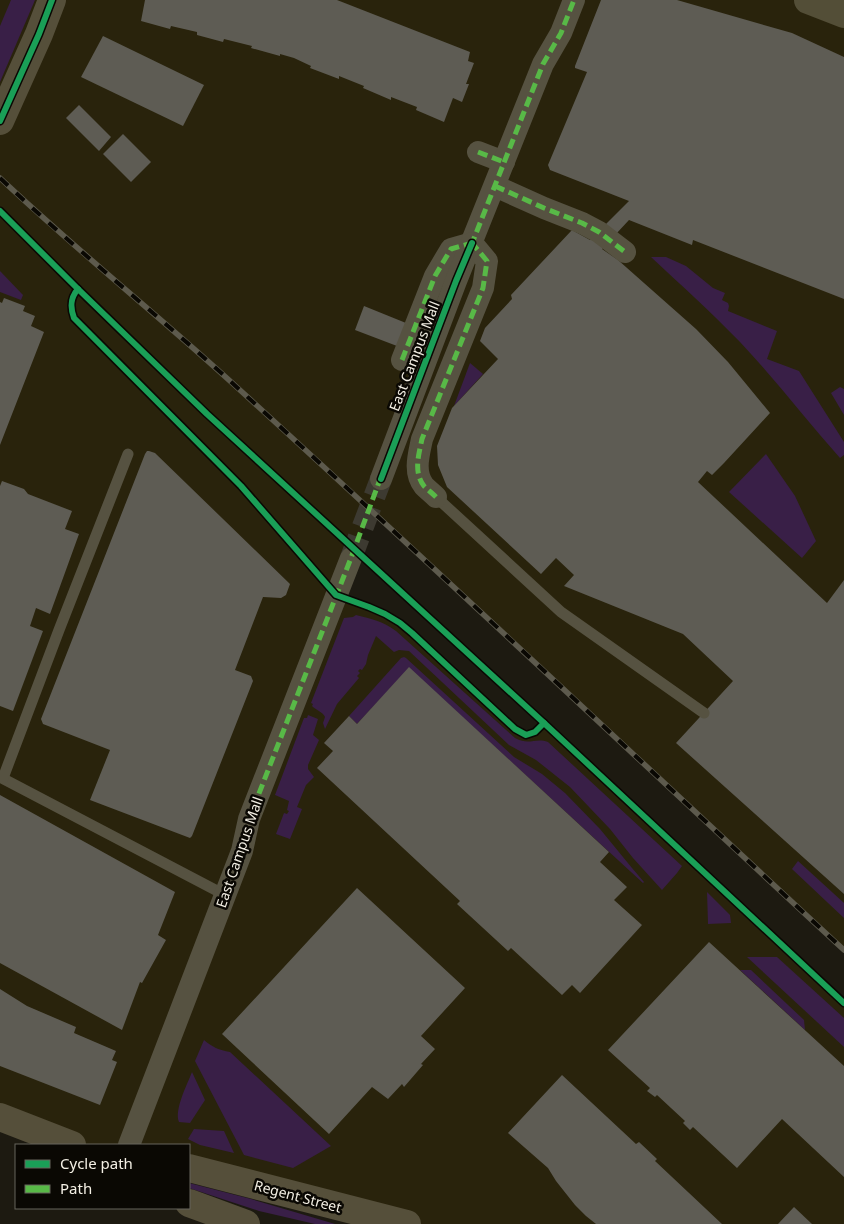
<svg xmlns="http://www.w3.org/2000/svg" width="844" height="1224" font-family="'Noto Sans',sans-serif">
<rect width="100%" height="100%" fill="#1d1a11"/>
<polygon fill="#29230c" points="0,0 844,0 844,950 370,509 337,595 369,607 400,623 412,633 516,729 526,734 535,732 544,723 844,1003 844,1224 407,1224 189,1168 189,1145 72,1145 0,1117"/>
<g fill="#391f47">
<polygon points="11,0 35,0 0,82 0,26"/>
<path d="M651 257H666L686 266 713 288 725 293 722 300 728 303 729 306 728 311 777 331 767 359 799 371 844 442V455L840 458C806 420 775 379 740 342 711 312 681 285 651 257Z"/>
<polygon points="0,271 23,295 21,300 0,292"/>
<polygon points="470,363 483,374 454,406"/>
<polygon points="840,387 844,389 844,415 831,393"/>
<polygon points="766,454 795,496 816,541 802,558 729,492"/>
<path d="M356 615C372 619 382 621 396 631L515 738C530 746 535 737 548 742L682 866 677 873 662 890 633 858 610 829 570 787 536 760 509 745 409 651 399 650 394 652 376 636 368 655 366 664 362 670 360 669 358 671 360 673 357 676 359 678 337 704 325 729 323 723 325 717C323 712 316 710 312 706L313 704 311 703 344 618 353 617Z"/>
<polygon points="404,657 406,658 514,757 542,774 565,793 600,829 632,868 644,882 643,883 409,668 357,724 349,716 401,658"/>
<polygon points="308,715 318,719 313,735 319,740 308,765 308,769 314,777 306,785 297,807 302,809 290,839 276,834 284,813 287,814 289,811 287,810 289,801 275,795 304,718 307,718"/>
<polygon points="798,861 844,903 844,918 792,869"/>
<polygon points="707,892 730,915 731,923 708,924"/>
<polygon points="747,957 777,957 844,1018 844,1047"/>
<polygon points="740,970 751,970 804,1020 805,1030"/>
<path d="M204 1040C212 1047 219 1050 230 1052L331 1146 293 1168 244 1155 195 1061Z"/>
<path d="M192 1072 205 1100 190 1123 179 1122C174 1110 187 1085 192 1072Z"/>
<polygon points="194,1129 224,1131 234,1153 200,1145 188,1139"/>
<polygon points="189,1183 251,1199 335,1224 315,1224 259,1211 189,1188"/>
</g>
<g fill="#5e5c54">
<polygon points="145,0 337,0 470,52 468,61 474,63 466,84 469,84 462,102 453,98 444,122 416,110 417,107 391,97 391,100 363,88 364,86 339,76 339,79 310,68 311,66 294,58 280,54 280,56 251,48 252,46 224,39 223,42 197,35 197,32 171,26 170,29 141,21"/>
<polygon points="601,0 677,0 792,33 844,57 844,299 693,240 692,245 629,220 602,249 618,260 696,329 728,362 770,413 724,463 712,475 707,471 698,482 827,603 844,580 844,894 676,743 733,681 683,634 564,586 574,575 556,558 541,574 447,487 438,465 437,446 452,408 498,359 480,341 485,328 512,299 511,295 572,230 590,240 629,201 550,170 548,165 587,72 575,68 575,66"/>
<polygon points="103,36 204,85 183,126 81,77"/>
<polygon points="79,105 111,137 99,151 66,118"/>
<polygon points="123,134 151,162 131,182 103,154"/>
<polygon points="4,298 25,306 23,311 35,316 31,326 44,332 0,445 0,302 2,303"/>
<polygon points="364,306 406,323 397,346 355,330"/>
<polygon points="147,451 149,451 155,453 290,584 286,595 281,598 263,597 235,670 251,676 253,681 192,836 190,838 90,800 110,750 43,724 41,719 145,454"/>
<polygon points="2,481 24,489 28,494 72,511 65,529 79,534 50,614 36,608 30,626 43,631 13,711 0,706 0,486"/>
<polygon points="409,667 609,852 600,862 627,887 614,900 642,925 580,993 572,985 562,995 511,948 508,951 457,904 460,901 317,768 333,751 324,743 349,716 357,724"/>
<polygon points="0,795 175,892 158,935 166,940 142,983 140,982 122,1030 0,963"/>
<polygon points="357,888 465,988 421,1036 435,1049 421,1064 423,1065 404,1087 402,1084 388,1099 372,1087 329,1134 222,1034"/>
<polygon points="709,942 844,1066 844,1177 782,1119 737,1168 693,1127 690,1130 683,1123 685,1121 657,1095 655,1097 647,1091 650,1088 608,1050"/>
<polygon points="0,989 27,1006 76,1027 74,1033 116,1051 112,1060 117,1062 100,1105 0,1066"/>
<polygon points="562,1075 636,1144 639,1142 657,1159 655,1161 722,1224 596,1224 586,1216 575,1205 556,1181 548,1168 508,1133"/>
<polygon points="794,1207 812,1224 778,1224"/>
</g>
<g fill="none" stroke-linecap="round" stroke-linejoin="round">
<polyline stroke="#3d3a31" stroke-width="22" stroke-dasharray="22 11" stroke-linecap="butt" points="351,558 381,479"/>
<g stroke="#565241" stroke-width="11">
<polyline points="436,497 561,612 704,713"/>
<polyline points="0,777 225,895"/>
<polyline points="3,778 59,630 128,454"/>
</g>
<g stroke="#565241" stroke-width="22">
<polyline points="478,152 504,162"/>
<polyline points="495,186 544,208 582,223 599,232 625,252"/>
<polyline points="402,360 435,276 451,249 472,243"/>
<polyline points="381,479 456,281 543,64 561,33 574,0"/>
<path d="M436 497C432 493 428 490 424 486 413 472 419 454 422 439L483 288 487 261 472 243"/>
<polyline points="129,1145 242,851 249,819 351,558"/>
</g>
<polyline stroke="#534e37" stroke-width="28" points="808,0 844,14"/>
<g stroke="#554f3a" stroke-width="28">
<polyline points="0,121 39,34 52,0"/>
<polyline points="0,1117 72,1145"/>
<polyline points="189,1168 407,1224"/>
<polyline points="189,1203 246,1224"/>
</g>
<defs>
<path id="rail" d="M0 178C78 252 162 318 241 391 444 576 643 764 844 950"/>
</defs>
<use href="#rail" stroke="#5d5a4d" stroke-width="5.5"/>
<use href="#rail" stroke="#0a0803" stroke-width="4" stroke-dasharray="11" stroke-linecap="butt"/>
<g stroke="#58b947" stroke-width="5" stroke-dasharray="10 5" stroke-linecap="butt">
<polyline points="478,152 504,162"/>
<polyline points="495,186 544,208 582,223 599,232 625,252"/>
<polyline points="471,246 543,64 561,33 574,0"/>
<polyline points="402,360 435,276 451,249 472,243"/>
<path d="M436 497C432 493 428 490 424 486 413 472 419 454 422 439L483 288 487 261 472 243"/>
<polyline points="242,851 249,819 351,558 382,474"/>
</g>
<defs>
<g id="cycleway">
<polyline points="0,121 39,34 52,0"/>
<polyline points="0,211 78,289 207,414 544,723 844,1003"/>
<path d="M78 289C70 298 70 307 74 318L241 486 336 595 369 607 385 614 400 623 412 633 515 729 526 735 535 732 544 723"/>
<polyline points="381,479 456,281 472,243"/>
</g>
</defs>
<use href="#cycleway" stroke="#0a0803" stroke-width="9"/>
<use href="#cycleway" stroke="#1a9f57" stroke-width="6"/>
</g>
<g text-anchor="middle" dominant-baseline="central" stroke-width="5" stroke-linejoin="round" paint-order="stroke">
<g font-size="14" fill="#f3efe4" stroke="#0a0803">
<text transform="translate(414 356) rotate(-69)">East Campus Mall</text>
<text transform="translate(239 852) rotate(-71)">East Campus Mall</text>
<text transform="translate(298 1196) rotate(15)">Regent Street</text>
</g>
</g>
<rect x="15" y="1144" width="175" height="65" fill="#0a0803" stroke="#67645d"/>
<rect x="25" y="1160" width="25" height="8" fill="#1a9f57" stroke="#67645d"/>
<text x="60" y="1169" font-size="15" fill="#f3efe4">Cycle path</text>
<rect x="25" y="1185" width="25" height="8" fill="#58b947" stroke="#67645d"/>
<text x="60" y="1194" font-size="15" fill="#f3efe4">Path</text>
</svg>
